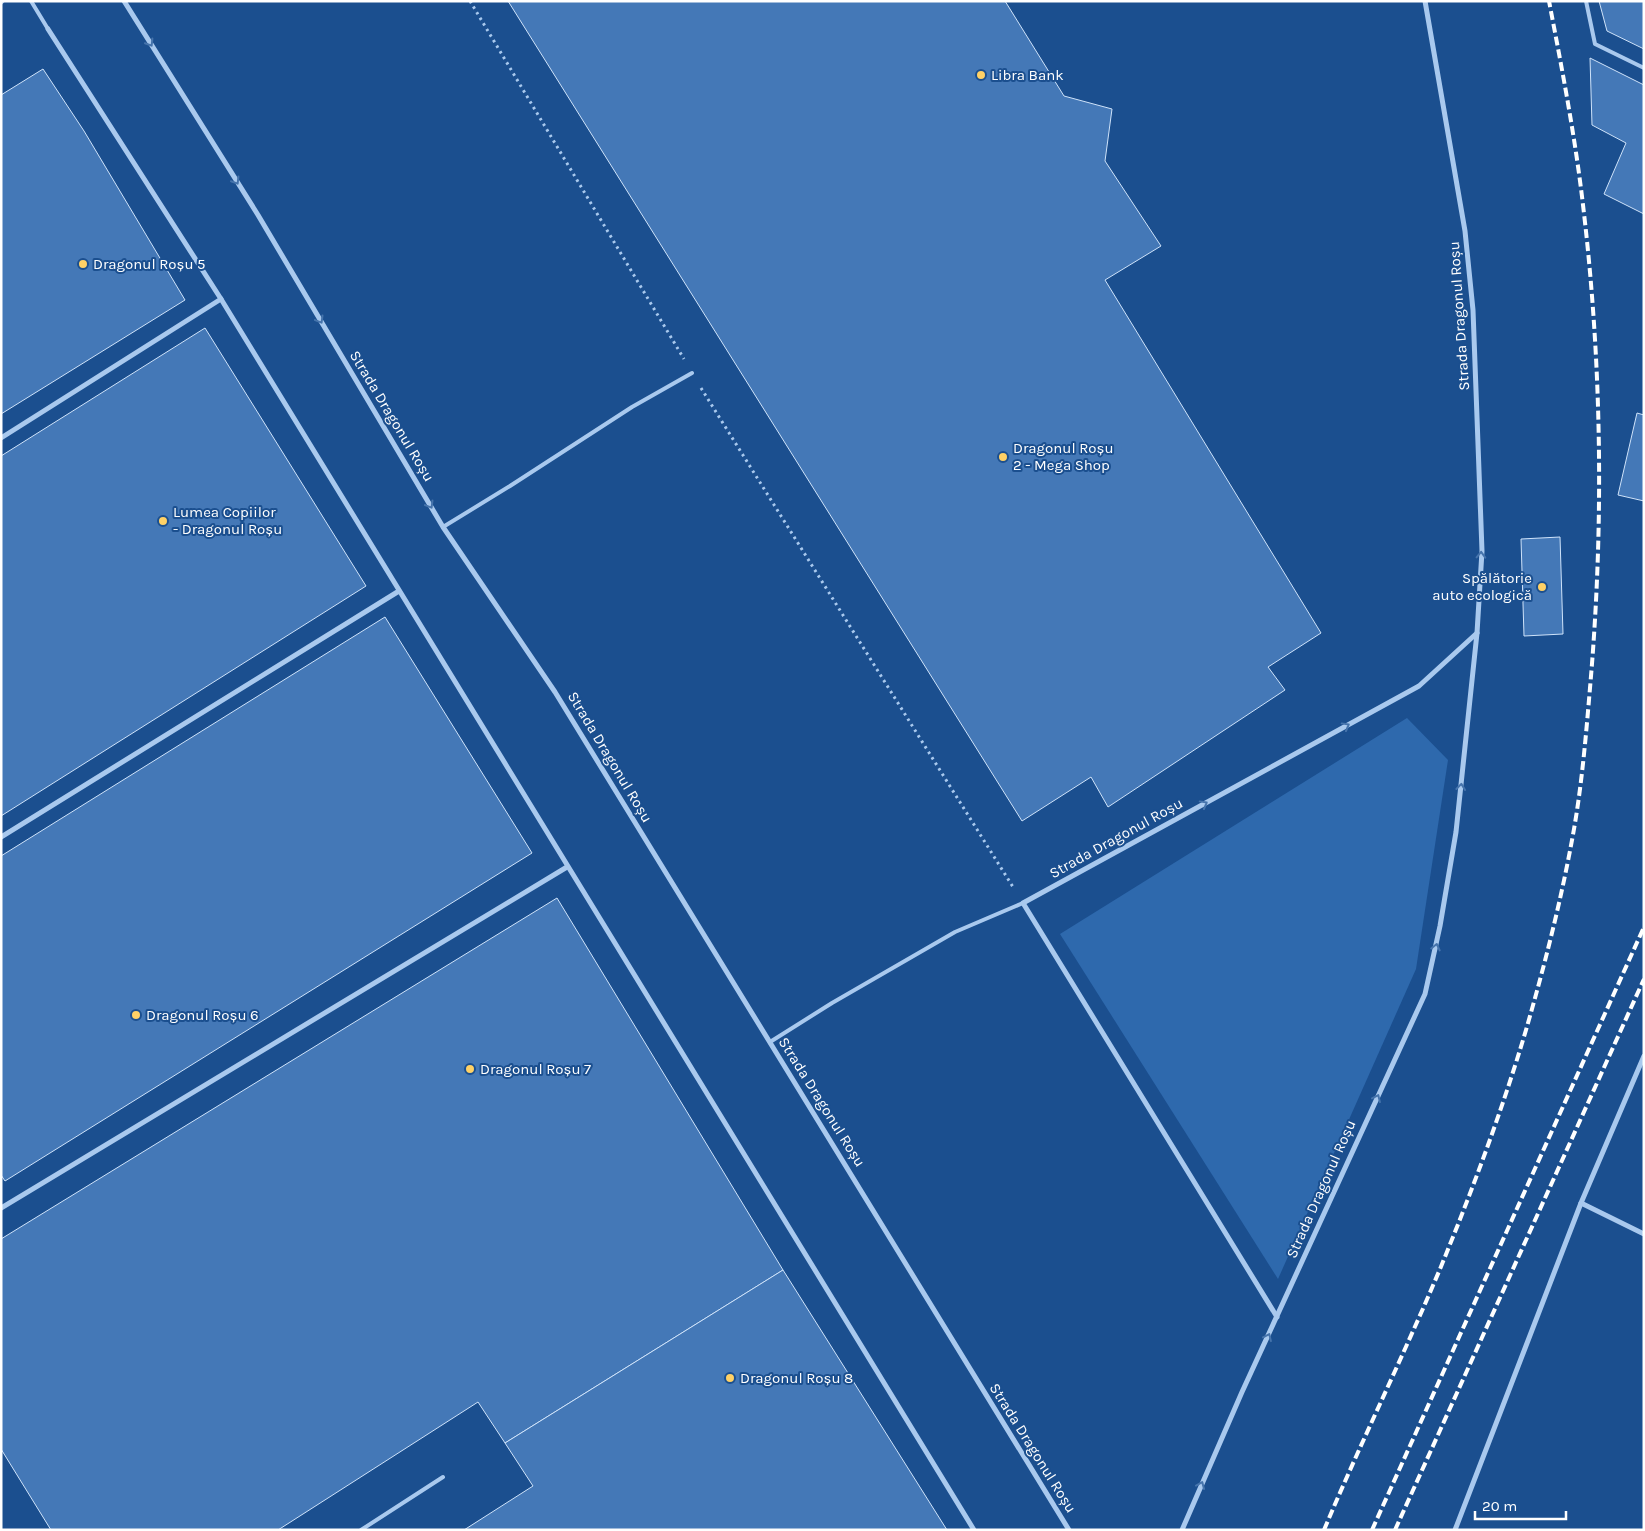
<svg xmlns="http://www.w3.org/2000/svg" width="1645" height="1531" font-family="Karla,sans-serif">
<rect width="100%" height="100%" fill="#1b4f8f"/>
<polygon fill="#2e69ad" points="1407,718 1448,760 1416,969 1278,1279 1060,934"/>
<g fill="#4478b7" stroke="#cfe3fa">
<polygon points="508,1 1005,1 1064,96 1112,109 1105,161 1161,246 1105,280 1321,633 1268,667 1285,690 1108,807 1091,777 1022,821"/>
<polygon points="1599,1 1644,1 1644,49 1607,31"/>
<polygon points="1590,58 1644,85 1644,214 1604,194 1626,143 1592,125"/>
<polygon points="43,69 84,131 185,300 1,414 1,95"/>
<polygon points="205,328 366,586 1,816 1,456"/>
<polygon points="1637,413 1644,415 1644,501 1618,495"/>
<polygon points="1560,537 1563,634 1524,636 1521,539"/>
<polygon points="385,617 532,853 5,1181 1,1175 1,856"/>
<polygon points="557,898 783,1270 505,1443 478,1402 278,1530 51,1530 1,1449 1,1239"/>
<polygon points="783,1270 947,1530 464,1530 533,1486 505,1443"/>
</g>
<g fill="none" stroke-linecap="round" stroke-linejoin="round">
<g stroke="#a9c9ee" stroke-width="3" stroke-dasharray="2.5 4" stroke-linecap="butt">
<polyline points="470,1 684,359"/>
<polyline points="701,388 1013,887"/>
</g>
<g stroke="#a9c9ee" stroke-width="4">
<polyline points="31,1 48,29"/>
<polyline points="1586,1 1595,44 1644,68"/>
<polyline points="443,527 510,486 632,407 692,373"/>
<polyline points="770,1042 832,1003 955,932 1023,903"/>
<polyline points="361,1530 443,1477"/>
</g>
<g stroke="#a9c9ee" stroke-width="5">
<polyline points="124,1 258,215 443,527 555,692 1069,1530"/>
<polyline points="1,2 2,1"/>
<polyline points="48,29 221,299 974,1530"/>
<polyline points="1,438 221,299"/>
<polyline points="1,837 399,591"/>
<polyline points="1581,1203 1644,1234"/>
<polyline points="1,1208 567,867"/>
<polyline points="1277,1317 1023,903 1419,686 1477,633"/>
<polyline points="1182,1530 1242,1392 1425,994 1440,926 1456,832 1477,633 1482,551 1473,310 1465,231 1425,1"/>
<polyline points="1455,1530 1581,1203 1644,1056"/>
</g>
<g stroke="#fff" stroke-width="4" stroke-dasharray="9 4" stroke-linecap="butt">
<path d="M1324 1530C1361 1442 1403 1357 1440 1269 1472 1191 1502 1111 1526 1030 1545 964 1562 897 1574 829 1582 783 1586 735 1590 688 1604 527 1602 364 1583 205 1575 136 1562 69 1549 1"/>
<polyline points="1372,1530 1644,927"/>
<polyline points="1395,1530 1644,979"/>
</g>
</g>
<defs><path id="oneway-chevron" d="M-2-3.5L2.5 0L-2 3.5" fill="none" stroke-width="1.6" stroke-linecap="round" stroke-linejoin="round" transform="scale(1.25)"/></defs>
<g stroke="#4674ac">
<use href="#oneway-chevron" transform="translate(150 43) rotate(58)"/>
<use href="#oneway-chevron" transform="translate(236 181) rotate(58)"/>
<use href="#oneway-chevron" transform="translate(320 320) rotate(59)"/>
<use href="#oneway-chevron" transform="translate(430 505) rotate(59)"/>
<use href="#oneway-chevron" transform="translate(1481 555) rotate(-88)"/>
<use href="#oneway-chevron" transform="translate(1346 726) rotate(-29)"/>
<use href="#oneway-chevron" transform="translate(1461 787) rotate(-84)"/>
<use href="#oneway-chevron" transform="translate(1204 804) rotate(-29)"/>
<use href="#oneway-chevron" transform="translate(1436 947) rotate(-77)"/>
<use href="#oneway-chevron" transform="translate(1377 1098) rotate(-65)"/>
<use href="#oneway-chevron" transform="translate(1268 1337) rotate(-65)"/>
<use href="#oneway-chevron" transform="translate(1201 1485) rotate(-67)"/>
</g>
<g fill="#ffd166" stroke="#1b4f8f" stroke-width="2">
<circle cx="981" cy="75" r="5"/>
<circle cx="83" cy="264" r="5"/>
<circle cx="1003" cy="457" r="5"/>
<circle cx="163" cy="521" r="5"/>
<circle cx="1542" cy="587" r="5"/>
<circle cx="136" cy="1015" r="5"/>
<circle cx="470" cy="1069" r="5"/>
<circle cx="730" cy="1378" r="5"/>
</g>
<g text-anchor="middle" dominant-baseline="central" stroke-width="4" stroke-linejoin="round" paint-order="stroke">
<g font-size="15" fill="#fff" stroke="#1b4f8f" text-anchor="start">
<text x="991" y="75">Libra Bank</text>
<text x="93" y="264">Dragonul Roșu 5</text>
<text x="1013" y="448">Dragonul Roșu<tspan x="1013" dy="17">2 - Mega Shop</tspan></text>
<text x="173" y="512">Lumea Copiilor<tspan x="173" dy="17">- Dragonul Roșu</tspan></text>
<text x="1532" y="578" text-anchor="end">Spălătorie<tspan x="1532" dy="17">auto ecologică</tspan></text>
<text x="146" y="1015">Dragonul Roșu 6</text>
<text x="480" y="1069">Dragonul Roșu 7</text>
<text x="740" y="1378">Dragonul Roșu 8</text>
</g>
<g font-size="15" fill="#fff" stroke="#1b4f8f">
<text transform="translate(1459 316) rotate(-94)">Strada Dragonul Roșu</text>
<text transform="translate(392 416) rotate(59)">Strada Dragonul Roșu</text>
<text transform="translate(610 757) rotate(59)">Strada Dragonul Roșu</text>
<text transform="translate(1116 838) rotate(-29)">Strada Dragonul Roșu</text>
<text transform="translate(822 1102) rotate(58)">Strada Dragonul Roșu</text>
<text transform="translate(1321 1189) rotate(-66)">Strada Dragonul Roșu</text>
<text transform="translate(1033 1448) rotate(58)">Strada Dragonul Roșu</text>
</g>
</g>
<rect width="1645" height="1531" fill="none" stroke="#ffffff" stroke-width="5"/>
<path d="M1475 1511v8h91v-8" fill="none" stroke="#ffffff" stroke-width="2.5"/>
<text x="1482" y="1511" font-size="15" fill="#ffffff" stroke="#1b4f8f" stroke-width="4" paint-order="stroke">20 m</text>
</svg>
